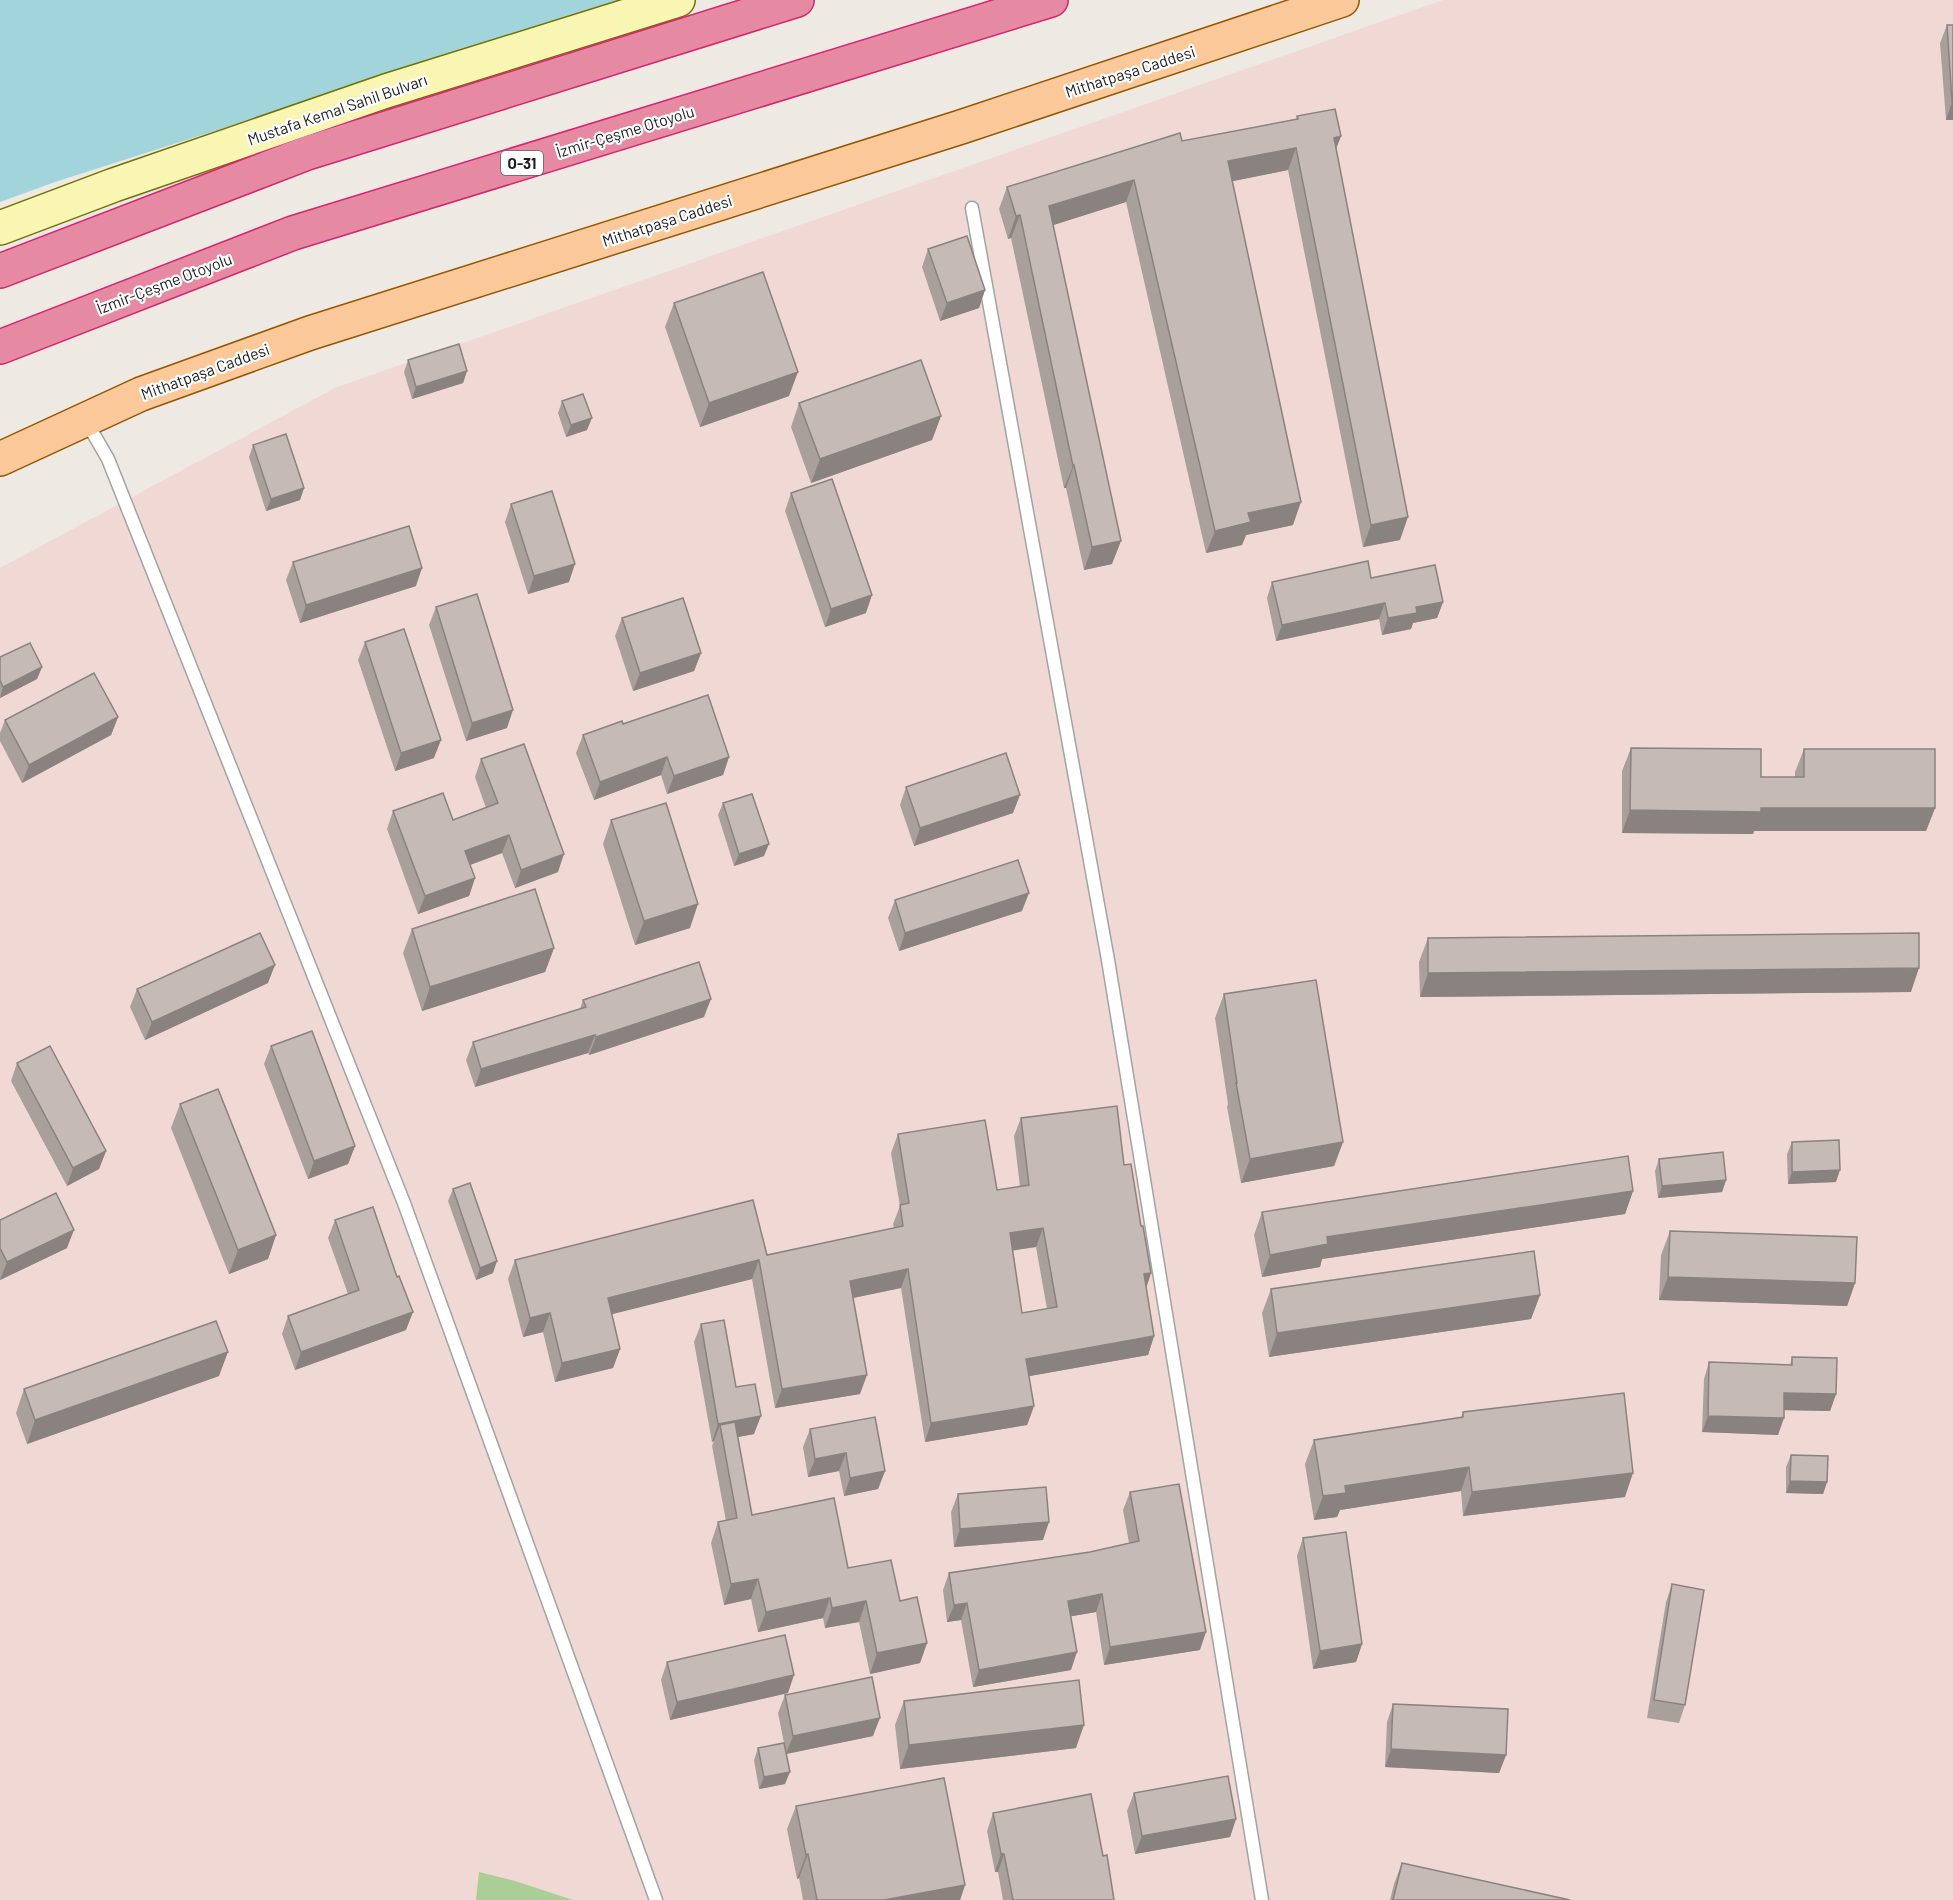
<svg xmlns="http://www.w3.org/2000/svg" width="1953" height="1900" font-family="Barlow,sans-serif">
<rect width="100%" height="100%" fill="#eee9e2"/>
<polygon fill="#f0d9d4" points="1443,0 1953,0 1953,1900 0,1900 0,568 337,387"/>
<polygon fill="#abcd96" points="479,1872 515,1881 573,1900 476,1900"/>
<polygon fill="#a2d4dc" points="0,0 625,0 55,182 0,202"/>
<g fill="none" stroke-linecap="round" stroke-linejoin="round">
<defs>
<g id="lane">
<polyline points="972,208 1108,960 1262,1900"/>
<polyline points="86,421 108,459 404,1203 656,1900"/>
</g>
<polyline id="secondary" points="0,228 114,185 386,91 678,0"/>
<polyline id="primary" points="0,459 141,394 310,333 961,127 1342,0"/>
<g id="highway">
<polyline points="0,271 307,153 797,0"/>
<polyline points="0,347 293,233 1051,0"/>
</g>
</defs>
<use href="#lane" stroke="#a3a3a3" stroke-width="15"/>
<use href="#secondary" stroke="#707105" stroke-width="36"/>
<use href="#primary" stroke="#945600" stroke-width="36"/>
<use href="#highway" stroke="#d72471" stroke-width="36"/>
<use href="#lane" stroke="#fff" stroke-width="12"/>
<use href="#secondary" stroke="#f9f6b4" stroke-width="33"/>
<use href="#primary" stroke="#fbc899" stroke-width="33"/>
<use href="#highway" stroke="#e689a2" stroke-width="33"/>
</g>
<g fill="#a9a09c" fill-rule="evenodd">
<polygon points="1947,25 1953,25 1953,120 1946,120 1940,43"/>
<polygon points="1297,116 1341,136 1336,149 1400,540 1363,547 1288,170 1232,181 1293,525 1246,535 1242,545 1206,553 1126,202 1053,225 1112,564 1084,570 1066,488 1064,488 1011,238 1008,239 999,209 1007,187 1182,141 1296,119"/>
<polygon points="928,249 985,290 979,308 940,321 922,267"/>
<polygon points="674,303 789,396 700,427 665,327"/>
<polygon points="408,360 467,371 463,383 412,399 404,372"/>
<polygon points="562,401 587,430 566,437 558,413"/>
<polygon points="799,403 941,416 932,440 811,483 791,427"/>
<polygon points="253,445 304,488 300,500 266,511 249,457"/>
<polygon points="791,493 866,613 825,627 785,511"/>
<polygon points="511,504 569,582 528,594 505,522"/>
<polygon points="293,562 416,586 300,623 286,580"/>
<polygon points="1371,578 1443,602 1437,618 1413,623 1411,629 1382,635 1379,619 1276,641 1267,598 1272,582"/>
<polygon points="436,607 507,728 466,741 429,625"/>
<polygon points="622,618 701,653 694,671 633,691 615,636"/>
<polygon points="365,642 434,758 395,771 358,660"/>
<polygon points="0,657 42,667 37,679 0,698"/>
<polygon points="118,717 111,735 22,783 0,741 0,733 5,720"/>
<polygon points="623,724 729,757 723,775 667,794 661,775 594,800 576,753 583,735"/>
<polygon points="1631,748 1761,777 1795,777 1795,772 1804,749 1935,808 1926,831 1754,831 1753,834 1622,833 1622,771"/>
<polygon points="481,759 558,872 515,888 502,853 470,865 475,878 469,896 418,914 387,829 393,811 453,820 486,808 475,777"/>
<polygon points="906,787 1013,813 914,846 900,805"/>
<polygon points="723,803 764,856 734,866 718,815"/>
<polygon points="611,820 690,928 635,945 603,844"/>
<polygon points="895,900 1022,911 899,951 888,918"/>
<polygon points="412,929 554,948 545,972 422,1011 403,953"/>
<polygon points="1428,938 1911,992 1420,997 1419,962"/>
<polygon points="268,983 145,1040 130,1007 137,989"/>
<polygon points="1224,994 1343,1142 1334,1166 1241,1183 1227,1107 1228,1104 1215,1018"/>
<polygon points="583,1000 704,1017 589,1055 588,1053 475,1087 466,1060 473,1042 580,1009"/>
<polygon points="271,1046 355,1146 348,1164 308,1179 264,1064"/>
<polygon points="17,1063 106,1151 99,1169 67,1186 11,1081"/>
<polygon points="180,1104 276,1235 268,1259 229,1274 171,1128"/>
<path d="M1021 1118 1124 1165 1141 1226 1151 1273 1146 1287 1154 1336 1148 1355 1029 1376 1034 1406 1027 1425 925 1442 901 1288 853 1298 860 1394 775 1408 752 1279 612 1314 620 1349 613 1368 555 1382 543 1332 523 1337 508 1279 515 1260 767 1255 894 1228 893 1224 900 1206 891 1153 898 1134 997 1190 1020 1187 1014 1136ZM1036 1247 1047 1309 1022 1313 1013 1250Z"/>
<polygon points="1792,1142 1836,1182 1788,1184 1787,1154"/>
<polygon points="1659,1159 1726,1180 1722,1192 1658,1198 1655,1171"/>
<polygon points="453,1189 493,1273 476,1280 448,1201"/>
<polygon points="1633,1191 1625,1214 1322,1259 1320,1267 1262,1277 1254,1235 1262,1212"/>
<polygon points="0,1220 67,1248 0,1280"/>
<polygon points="335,1220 397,1277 406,1330 295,1370 282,1334 288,1316 348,1294 328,1238"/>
<polygon points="1670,1231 1855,1283 1847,1306 1659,1300 1661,1255"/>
<polygon points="1271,1289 1540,1295 1531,1319 1269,1357 1262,1313"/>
<polygon points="701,1324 736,1387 754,1434 738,1437 752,1515 848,1568 900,1601 927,1643 920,1663 870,1674 859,1622 825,1628 823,1618 758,1632 751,1599 724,1605 711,1543 718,1522 726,1521 712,1446 714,1441 712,1442 694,1342"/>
<polygon points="1792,1357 1836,1394 1830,1411 1784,1410 1778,1435 1702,1432 1704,1379 1709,1362 1790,1365"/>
<polygon points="219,1376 27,1444 16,1413 24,1389"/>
<polygon points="1463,1412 1625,1497 1463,1516 1461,1491 1340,1510 1337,1517 1314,1520 1305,1464 1314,1440 1461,1418"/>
<polygon points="810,1429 885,1471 878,1489 844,1496 839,1471 808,1477 803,1447"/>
<polygon points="1791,1455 1827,1482 1823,1494 1786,1493 1786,1467"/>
<polygon points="1130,1492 1200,1650 1104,1665 1096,1612 1071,1616 1071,1670 973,1687 961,1620 947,1622 943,1590 949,1573 1090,1552 1129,1543 1123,1510"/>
<polygon points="958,1494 1043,1540 954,1547 951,1512"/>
<polygon points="1303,1538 1362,1644 1356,1662 1313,1669 1297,1556"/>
<polygon points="1672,1584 1685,1705 1679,1723 1647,1718 1666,1602"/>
<polygon points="667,1662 788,1693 670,1720 661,1680"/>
<polygon points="785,1695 873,1736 786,1754 785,1784 759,1789 754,1760 758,1748 784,1743 778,1713"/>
<polygon points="904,1701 1076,1748 900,1769 895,1725"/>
<polygon points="1393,1704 1506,1755 1499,1773 1385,1767 1387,1722"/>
<polygon points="1134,1793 1236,1819 1230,1837 1135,1854 1127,1811"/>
<polygon points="796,1806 965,1885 960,1900 803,1900 799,1878 797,1879 787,1829"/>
<polygon points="993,1813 1103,1856 1114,1900 1003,1900 998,1872 995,1872 987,1831"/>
<polygon points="1402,1863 1570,1900 1390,1900 1394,1884"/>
</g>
<g fill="#8a827f">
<polygon points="1952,102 1953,102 1953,120 1946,120"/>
<polygon points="1341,136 1332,159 1334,138"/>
<polygon points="1296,148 1288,170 1219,184 1228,161"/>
<polygon points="1134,180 1126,202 1041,229 1049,206"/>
<polygon points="1020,215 1011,238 1008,239 1016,216"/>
<polygon points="985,290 979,308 940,321 947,303"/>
<polygon points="467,371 463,383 412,399 416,387"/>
<polygon points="798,372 789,396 700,427 709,403"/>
<polygon points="941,416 932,440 811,483 820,459"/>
<polygon points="592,418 587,430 566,437 571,425"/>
<polygon points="1074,465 1066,488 1064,488 1073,466"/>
<polygon points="304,488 300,500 266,511 271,499"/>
<polygon points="1301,502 1293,525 1246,535 1242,545 1206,553 1215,531 1248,513"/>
<polygon points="1408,517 1400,540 1363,547 1371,525"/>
<polygon points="1121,541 1112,564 1084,570 1092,547"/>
<polygon points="575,564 569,582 528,594 534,576"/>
<polygon points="422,568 416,586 300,623 306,605"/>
<polygon points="872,595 866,613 825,627 831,609"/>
<polygon points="1443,602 1437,618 1413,623 1411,629 1382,635 1388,618 1416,607"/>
<polygon points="1385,603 1379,619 1276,641 1282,625"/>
<polygon points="701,653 694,671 633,691 640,673"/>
<polygon points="42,667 37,679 0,698 3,687"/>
<polygon points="513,710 507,728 466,741 472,723"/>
<polygon points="118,717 111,735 22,783 29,765"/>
<polygon points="441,740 434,758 395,771 401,753"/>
<polygon points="667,757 661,775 594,800 600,782"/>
<polygon points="729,757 723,775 667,794 674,776"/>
<polygon points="1020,795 1013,813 914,846 920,828"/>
<polygon points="1761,808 1935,808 1926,831 1754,831 1753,834 1622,833 1630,810"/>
<polygon points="509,835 502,853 459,869 465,851"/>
<polygon points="769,844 764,856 734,866 739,854"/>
<polygon points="564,854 558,872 515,888 521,870"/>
<polygon points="475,878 469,896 418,914 425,896"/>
<polygon points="1029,893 1022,911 899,951 905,933"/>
<polygon points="698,904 690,928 635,945 644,921"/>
<polygon points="554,948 545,972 422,1011 430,987"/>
<polygon points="275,965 268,983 145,1040 152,1022"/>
<polygon points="1919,968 1911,992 1420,997 1428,973"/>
<polygon points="711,999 704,1017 589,1055 596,1037"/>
<polygon points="595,1035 588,1053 475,1087 481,1069"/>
<polygon points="1343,1142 1334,1166 1241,1183 1250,1159"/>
<polygon points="355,1146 348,1164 308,1179 314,1161"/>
<polygon points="106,1151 99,1169 67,1186 73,1168"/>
<polygon points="1840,1170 1836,1182 1788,1184 1792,1172"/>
<polygon points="1726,1180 1722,1192 1658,1198 1662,1186"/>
<polygon points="1633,1191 1625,1214 1322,1259 1320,1267 1262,1277 1270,1255 1327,1237"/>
<polygon points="1043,1228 1036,1247 1003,1252 1010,1233"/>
<polygon points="74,1230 67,1248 0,1280 7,1262"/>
<polygon points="276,1235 268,1259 229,1274 238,1250"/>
<polygon points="759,1260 752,1279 601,1317 608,1298"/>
<polygon points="497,1261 493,1273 476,1280 480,1268"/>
<polygon points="908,1269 901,1288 843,1300 850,1281"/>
<polygon points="1151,1273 1145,1292 1144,1274"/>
<polygon points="1668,1277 1855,1283 1847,1306 1659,1300"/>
<polygon points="1540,1295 1531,1319 1269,1357 1277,1333"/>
<polygon points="413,1312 406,1330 295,1370 301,1352"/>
<polygon points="550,1313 543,1332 523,1337 530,1318"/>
<polygon points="1154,1336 1148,1355 1019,1378 1026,1359"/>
<polygon points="620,1349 613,1368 555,1382 562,1363"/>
<polygon points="228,1352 219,1376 27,1444 35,1420"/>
<polygon points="867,1375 860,1394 775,1408 782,1389"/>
<polygon points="1784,1393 1836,1394 1830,1411 1778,1410"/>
<polygon points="1034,1406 1027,1425 925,1442 931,1423"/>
<polygon points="761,1416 754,1434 722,1440 720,1425 714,1441 712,1442 718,1424"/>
<polygon points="1708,1416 1784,1418 1778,1435 1702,1432"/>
<polygon points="846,1453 839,1471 808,1477 815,1459"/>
<polygon points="1469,1467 1461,1491 1340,1510 1337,1517 1314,1520 1323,1496 1345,1486"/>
<polygon points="885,1471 878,1489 844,1496 850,1478"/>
<polygon points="1633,1473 1625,1497 1463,1516 1472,1492"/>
<polygon points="1790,1481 1827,1482 1823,1494 1786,1493"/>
<polygon points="1049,1522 1043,1540 954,1547 960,1529"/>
<polygon points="758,1579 751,1599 724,1605 731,1584"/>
<polygon points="1102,1594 1096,1612 1062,1618 1068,1601"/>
<polygon points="830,1598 823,1618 758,1632 766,1612"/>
<polygon points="866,1601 859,1622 825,1628 832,1608"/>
<polygon points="967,1603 961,1620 947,1622 954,1605"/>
<polygon points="1206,1632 1200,1650 1104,1665 1110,1647"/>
<polygon points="927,1643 920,1663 870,1674 877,1653"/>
<polygon points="1362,1644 1356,1662 1313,1669 1320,1651"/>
<polygon points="1077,1652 1071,1670 973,1687 979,1670"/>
<polygon points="794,1675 788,1693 670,1720 677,1702"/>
<polygon points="880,1718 873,1736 786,1754 793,1736"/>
<polygon points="1084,1725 1076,1748 900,1769 909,1745"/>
<polygon points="1391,1749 1506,1755 1499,1773 1385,1767"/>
<polygon points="790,1772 785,1784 759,1789 764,1777"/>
<polygon points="1236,1819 1230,1837 1135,1854 1142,1836"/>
<polygon points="808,1854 799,1878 797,1879 806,1855"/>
<polygon points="1001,1854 1004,1854 998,1872 995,1872"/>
<polygon points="965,1885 960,1900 884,1900"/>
</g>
<g fill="#c5bab5" stroke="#8a827f" stroke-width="1.5" fill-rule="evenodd">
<polygon points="1947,25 1953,25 1953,102 1952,102"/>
<polygon points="1335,109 1341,136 1334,138 1408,517 1371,525 1296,148 1228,161 1301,502 1248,513 1251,522 1215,531 1134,180 1049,206 1121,541 1092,547 1074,465 1073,466 1020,215 1016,216 1007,187 1180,133 1182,141 1298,119 1297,116"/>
<polygon points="967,236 985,290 947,303 928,249"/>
<polygon points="763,272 798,372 709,403 674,303"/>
<polygon points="459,344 467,371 416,387 408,360"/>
<polygon points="921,360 941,416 820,459 799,403"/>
<polygon points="583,394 592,418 571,425 562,401"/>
<polygon points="286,434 304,488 271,499 253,445"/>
<polygon points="832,479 872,595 831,609 791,493"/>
<polygon points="552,491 575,564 534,576 511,504"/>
<polygon points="409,526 422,568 306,605 293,562"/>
<polygon points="1368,561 1371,578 1435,565 1443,602 1416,607 1417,613 1388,618 1385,603 1282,625 1272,582"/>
<polygon points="477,594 513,710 472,723 436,607"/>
<polygon points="683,598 701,653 640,673 622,618"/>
<polygon points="404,629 441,740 401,753 365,642"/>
<polygon points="30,643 42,667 3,687 0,680 0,657"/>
<polygon points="94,673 118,717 29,765 5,720"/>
<polygon points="708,695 729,757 674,776 667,757 600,782 583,735 622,721 623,724"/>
<polygon points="524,744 564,854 521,870 509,835 465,851 475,878 425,896 393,811 443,793 453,820 498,803 481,759"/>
<polygon points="1631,748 1761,749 1761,777 1804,777 1804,749 1935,749 1935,808 1761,808 1761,812 1630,810"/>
<polygon points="1006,753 1020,795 920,828 906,787"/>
<polygon points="752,794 769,844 739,854 723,803"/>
<polygon points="666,803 698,904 644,921 611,820"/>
<polygon points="1018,860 1029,893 905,933 895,900"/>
<polygon points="535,889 554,948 430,987 412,929"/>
<polygon points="260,933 275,965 152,1022 137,989"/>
<polygon points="1919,933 1919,968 1428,973 1428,938"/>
<polygon points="699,962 711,999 596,1037 595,1035 481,1069 473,1042 586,1007 583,1000"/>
<polygon points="1316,980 1343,1142 1250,1159 1236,1083 1237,1083 1224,994"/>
<polygon points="312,1031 355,1146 314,1161 271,1046"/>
<polygon points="50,1046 106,1151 73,1168 17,1063"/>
<polygon points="218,1089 276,1235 238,1250 180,1104"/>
<path d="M1117 1106 1124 1165 1131 1164 1141 1226H1143L1151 1273 1144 1274 1154 1336 1026 1359 1034 1406 931 1423 908 1269 850 1281 867 1375 782 1389 759 1260 608 1298 620 1349 562 1363 550 1313 530 1318 515 1260 753 1200 767 1255 903 1226 900 1205 909 1203 898 1134 985 1120 997 1190 1029 1185 1021 1118ZM1043 1228 1057 1307 1022 1313 1010 1233Z"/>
<polygon points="1839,1140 1840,1170 1792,1172 1792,1142"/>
<polygon points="1723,1152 1726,1180 1662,1186 1659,1159"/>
<polygon points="1628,1156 1633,1191 1327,1237 1328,1244 1270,1255 1262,1212"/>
<polygon points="470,1183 497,1261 480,1268 453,1189"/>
<polygon points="56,1193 74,1230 7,1262 0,1248 0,1220"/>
<polygon points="373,1207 397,1277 399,1276 413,1312 301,1352 288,1316 359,1290 335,1220"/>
<polygon points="1670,1231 1857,1237 1855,1283 1668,1277"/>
<polygon points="1534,1251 1540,1295 1277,1333 1271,1289"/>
<polygon points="724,1320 736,1387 755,1384 761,1416 718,1424 701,1324"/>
<polygon points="216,1321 228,1352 35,1420 24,1389"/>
<polygon points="1792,1357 1837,1358 1836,1394 1784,1393 1784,1418 1708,1416 1709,1362 1792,1365"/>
<polygon points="1624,1393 1633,1473 1472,1492 1469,1467 1345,1486 1346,1493 1323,1496 1314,1440 1463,1417 1463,1412"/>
<polygon points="875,1417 885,1471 850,1478 846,1453 815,1459 810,1429"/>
<polygon points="735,1422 752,1515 834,1498 848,1568 891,1560 900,1601 917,1597 927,1643 877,1653 866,1601 832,1608 830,1598 766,1612 758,1579 731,1584 718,1522 737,1518 720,1425"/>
<polygon points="1791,1455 1828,1456 1827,1482 1790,1481"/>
<polygon points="1179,1484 1206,1632 1110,1647 1102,1594 1068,1601 1077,1652 979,1670 967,1603 954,1605 949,1573 1090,1552 1139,1541 1130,1492"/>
<polygon points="1046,1487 1049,1522 960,1529 958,1494"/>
<polygon points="1346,1532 1362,1644 1320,1651 1303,1538"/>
<polygon points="1672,1584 1704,1590 1685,1705 1654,1700"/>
<polygon points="785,1635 794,1675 677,1702 667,1662"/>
<polygon points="872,1677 880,1718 793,1736 785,1695"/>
<polygon points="1079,1680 1084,1725 909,1745 904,1701"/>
<polygon points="1393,1704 1508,1709 1506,1755 1391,1749"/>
<polygon points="784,1743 790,1772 764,1777 758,1748"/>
<polygon points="1228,1776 1236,1819 1142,1836 1134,1793"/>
<polygon points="944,1778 965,1885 884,1900 817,1900 808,1854 806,1855 796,1806"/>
<polygon points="1091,1794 1103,1856 1107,1855 1114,1900 1013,1900 1004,1854 1001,1854 993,1813"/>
<polygon points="1402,1863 1570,1900 1393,1900"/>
</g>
<g text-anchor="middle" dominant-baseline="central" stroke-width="4.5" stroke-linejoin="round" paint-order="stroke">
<rect fill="#fff" stroke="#606060" stroke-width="1.5" x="501" y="151" width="42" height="24" rx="4.5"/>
<g font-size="15" font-weight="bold" fill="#1c1c1c">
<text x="522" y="163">O-31</text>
</g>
<g font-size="16" fill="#1c1c1c" stroke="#fff">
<text transform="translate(1130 71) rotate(-18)">Mithatpaşa Caddesi</text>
<text transform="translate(337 109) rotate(-19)">Mustafa Kemal Sahil Bulvarı</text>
<text transform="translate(625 131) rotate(-17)">İzmir-Çeşme Otoyolu</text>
<text transform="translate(667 220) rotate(-18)">Mithatpaşa Caddesi</text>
<text transform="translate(164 283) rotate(-21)">İzmir-Çeşme Otoyolu</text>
<text transform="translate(205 371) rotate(-20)">Mithatpaşa Caddesi</text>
</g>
</g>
</svg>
